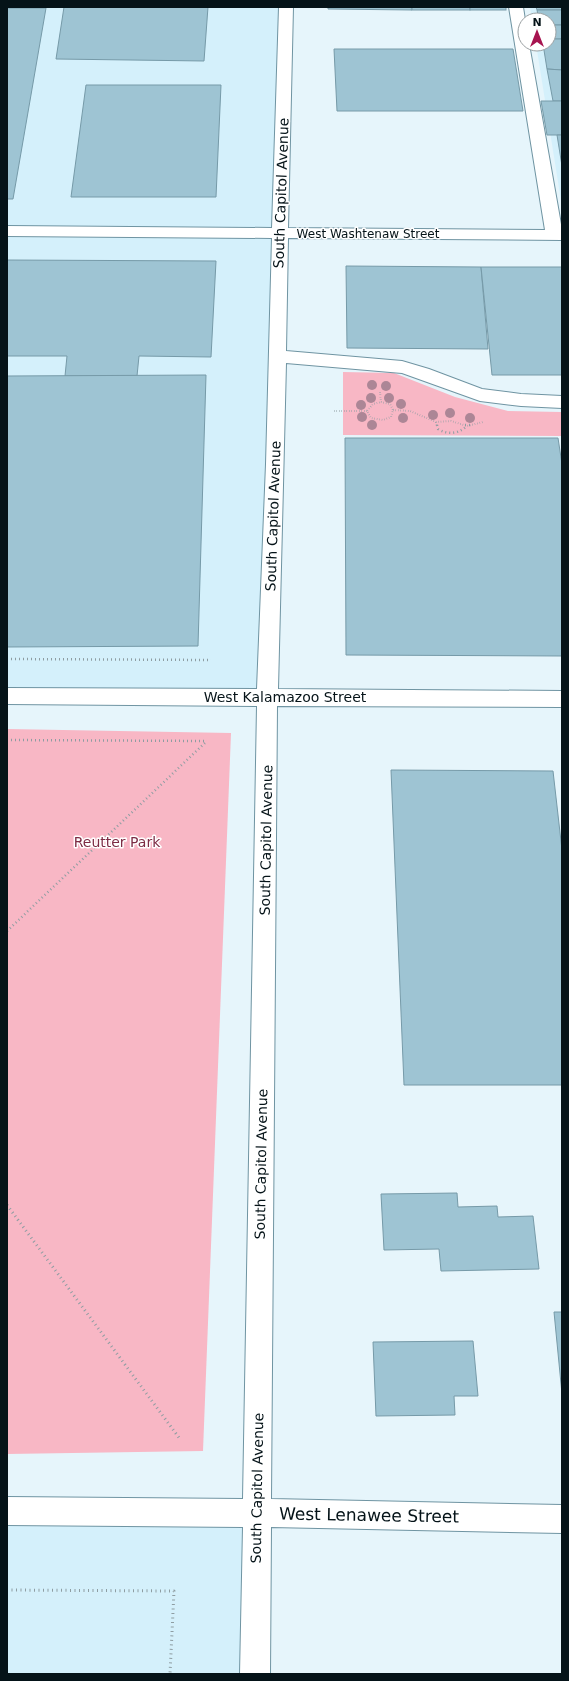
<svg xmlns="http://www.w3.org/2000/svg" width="569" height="1681" font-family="'DejaVu Sans',sans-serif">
<rect width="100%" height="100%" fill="#e6f5fb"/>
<g fill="#d4f0fb">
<polygon points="7,7 286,7 267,697 7,696"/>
<polygon points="530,7 562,7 562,207 536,44 549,44 549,20 532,20"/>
<polygon points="7,1510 257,1513 254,1674 7,1674"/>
</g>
<g fill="#f8b7c5">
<polygon points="343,372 394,373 455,397 508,411 561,412 562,436 343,435"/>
<polygon points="7,729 231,733 203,1451 7,1454"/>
</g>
<g fill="#9ec4d3" stroke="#769aa8">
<polygon points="64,7 208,7 204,61 56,59"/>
<polygon points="328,7 412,7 412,10 328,9"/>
<rect x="412" y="7" width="58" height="3"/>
<rect x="470" y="7" width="36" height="3"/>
<polygon points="536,7 562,7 562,10 537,10"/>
<polygon points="7,8 46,8 13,199 7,199"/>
<polygon points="537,10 562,10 562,25 549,25 549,20 539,20"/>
<rect x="549" y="25" width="13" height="14"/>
<polygon points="549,39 562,39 562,70 547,69 543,44 549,44"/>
<polygon points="334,49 513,49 523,111 337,111"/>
<polygon points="547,69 562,70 562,101 553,101"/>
<polygon points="86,85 221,85 216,197 71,197"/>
<polygon points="541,101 562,101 562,135 547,135"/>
<polygon points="557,135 562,135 562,166"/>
<polygon points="7,260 216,261 211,357 139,356 137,376 65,376 67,356 7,356"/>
<polygon points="346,266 481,267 488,349 347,348"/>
<polygon points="481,267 562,267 562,375 492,375"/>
<polygon points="206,375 198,646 7,647 7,376"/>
<polygon points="345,438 558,438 562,464 562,656 346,655"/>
<polygon points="391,770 553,771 562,850 562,1085 404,1085"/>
<polygon points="457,1193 458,1207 497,1206 498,1217 533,1216 539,1269 441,1271 439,1249 384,1250 381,1194"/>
<polygon points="554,1312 562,1312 562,1394"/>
<polygon points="473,1341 478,1396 454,1396 455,1415 376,1416 373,1342"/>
</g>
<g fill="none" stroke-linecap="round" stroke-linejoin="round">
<defs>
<polygon id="minor" points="279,7 293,7 288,228 545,230 509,7 523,7 525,20 525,44 529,44 562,230 562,240 288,238 286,351 402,361 429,369 482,389 521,394 562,396 562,408 521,406 480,401 402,373 286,363 278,689 562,691 562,707 277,706 271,1499 562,1505 562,1533 271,1527 270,1674 240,1674 243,1527 7,1525 7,1497 243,1499 257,706 7,704 7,688 257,689 266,464 272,238 7,236 7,226 272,228"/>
</defs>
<use href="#minor" stroke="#6f94a2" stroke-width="2"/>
<g stroke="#8e9da2" stroke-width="2" stroke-dasharray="0.5 2" stroke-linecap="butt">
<polyline points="380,392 381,402"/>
<polygon points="381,402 390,404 393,410 391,417 383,420 371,418 367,411 373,404"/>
<polyline points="393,410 410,411 436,422 451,421 467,426 483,422"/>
<polyline points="334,411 367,411"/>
<polyline points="436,422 437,426"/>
</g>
<g stroke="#8e9da2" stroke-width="2.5" stroke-dasharray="1 3" stroke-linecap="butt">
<path d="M437 425 438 429C448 435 458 434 467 426"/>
<polyline points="465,425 470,425"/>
<polyline points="7,659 211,660"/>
<polyline points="7,740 207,741"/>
<polyline points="7,931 207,741"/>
</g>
<g stroke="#8e9da2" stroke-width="3" stroke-dasharray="1 3.5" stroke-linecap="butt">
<polyline points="7,1205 180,1439"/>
<polyline points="7,1590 174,1591 170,1674"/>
</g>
<use href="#minor" fill="#fff" fill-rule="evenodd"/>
</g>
<g fill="#ac8696">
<circle cx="372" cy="385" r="5"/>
<circle cx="386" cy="386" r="5"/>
<circle cx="371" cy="398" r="5"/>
<circle cx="389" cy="398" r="5"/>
<circle cx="401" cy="404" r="5"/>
<circle cx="361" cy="405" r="5"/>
<circle cx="450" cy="413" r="5"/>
<circle cx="433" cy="415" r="5"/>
<circle cx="362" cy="417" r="5"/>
<circle cx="403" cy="418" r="5"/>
<circle cx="470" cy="418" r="5"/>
<circle cx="372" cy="425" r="5"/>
</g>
<g text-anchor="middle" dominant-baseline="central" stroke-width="3" stroke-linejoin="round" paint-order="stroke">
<g font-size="12" fill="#051318" stroke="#fff">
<text x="368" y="234">West Washtenaw Street</text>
</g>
<g font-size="14" fill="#051318" stroke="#fff">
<text transform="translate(281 193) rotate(-88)">South Capitol Avenue</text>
<text transform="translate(273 516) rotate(-88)">South Capitol Avenue</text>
<text x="285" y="697">West Kalamazoo Street</text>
<text transform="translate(266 840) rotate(-89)">South Capitol Avenue</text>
<text transform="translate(261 1164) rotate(-89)">South Capitol Avenue</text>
<text transform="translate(257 1488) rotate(-89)">South Capitol Avenue</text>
</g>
<g font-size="14" fill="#7c2b44" stroke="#fff">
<text x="117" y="842">Reutter Park</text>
</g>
<g font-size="17" fill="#051318" stroke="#fff">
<text transform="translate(369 1515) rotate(1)">West Lenawee Street</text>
</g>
</g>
<rect width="569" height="1681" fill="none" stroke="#051318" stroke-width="16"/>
<g transform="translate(537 32)"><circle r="19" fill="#ffffff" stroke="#9ba1a3"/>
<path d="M0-3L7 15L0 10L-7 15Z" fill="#a71450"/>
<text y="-6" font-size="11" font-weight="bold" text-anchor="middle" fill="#051318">N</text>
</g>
</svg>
